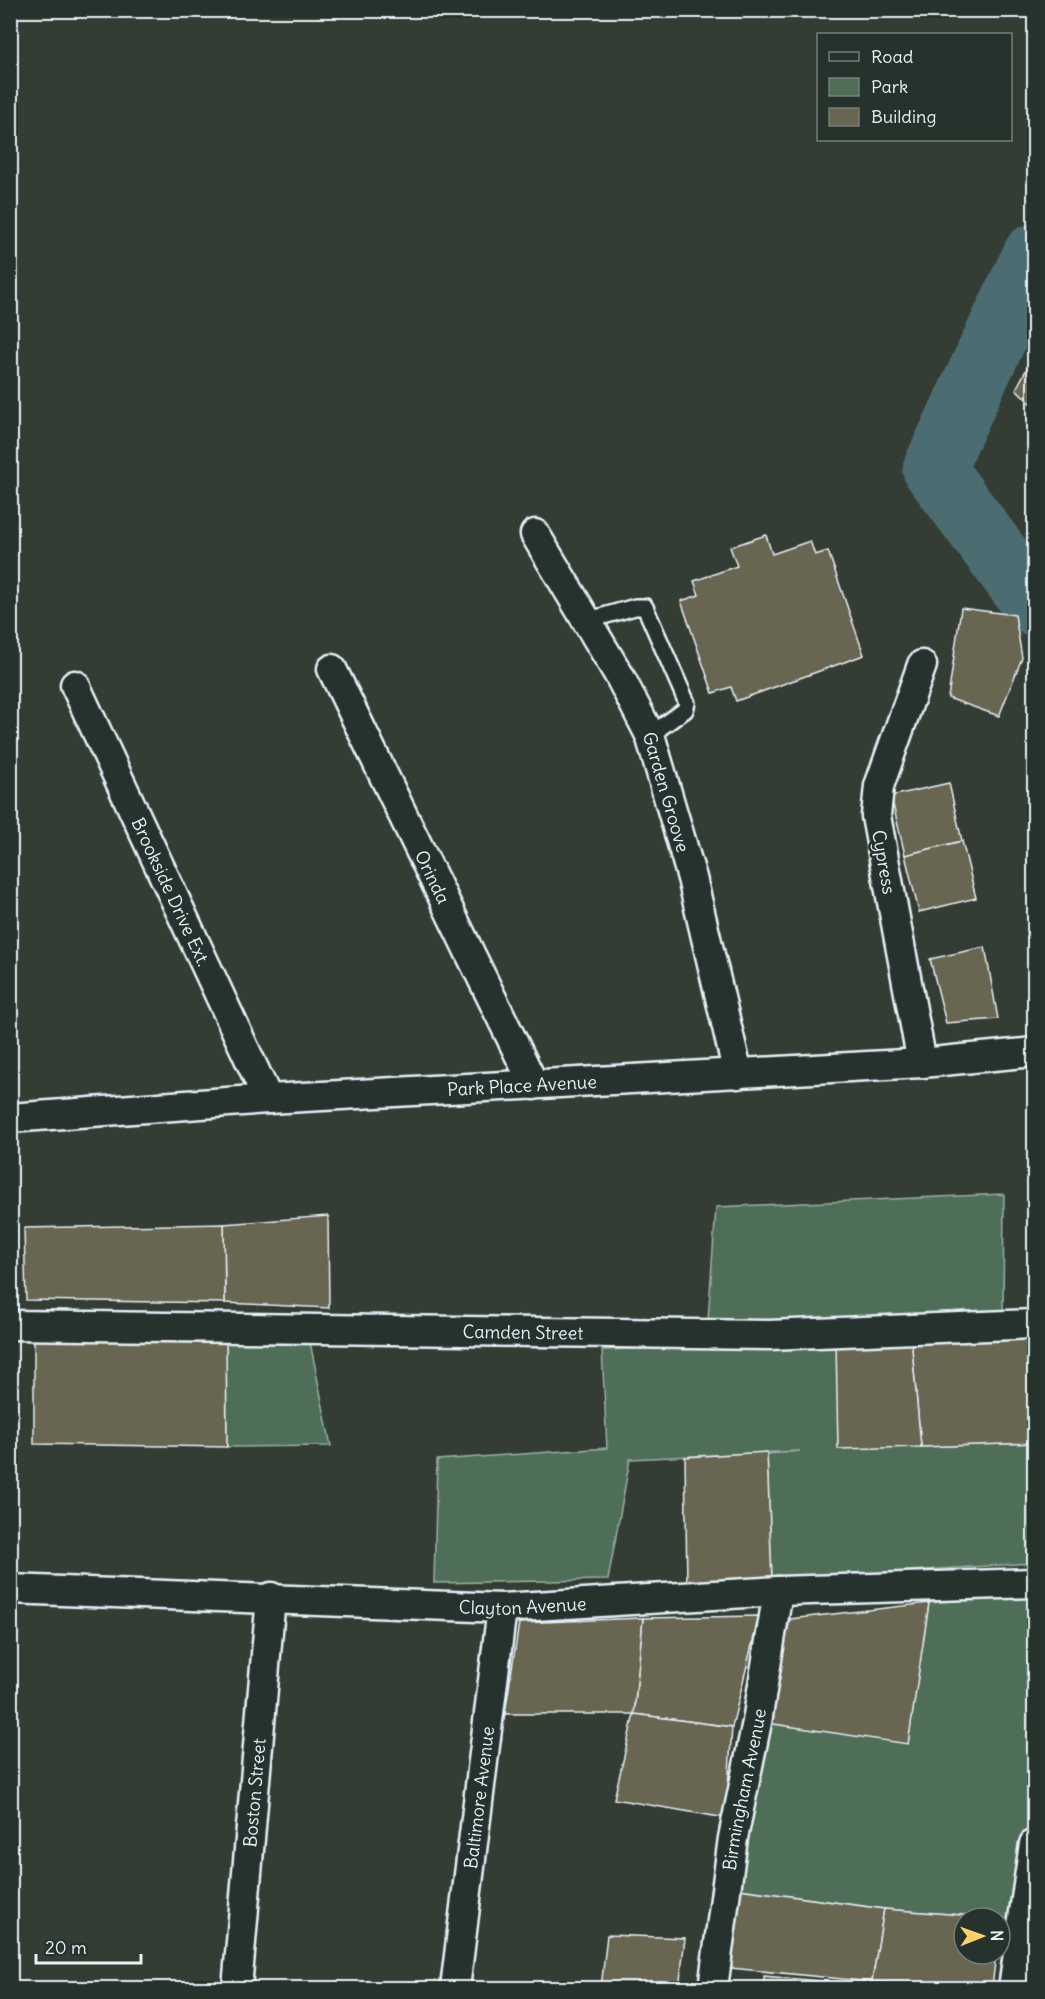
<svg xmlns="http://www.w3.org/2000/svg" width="1045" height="1999" font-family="Delius,sans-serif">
<rect width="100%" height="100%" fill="#333d34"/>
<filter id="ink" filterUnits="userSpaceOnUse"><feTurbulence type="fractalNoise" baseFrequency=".0167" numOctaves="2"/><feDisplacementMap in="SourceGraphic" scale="12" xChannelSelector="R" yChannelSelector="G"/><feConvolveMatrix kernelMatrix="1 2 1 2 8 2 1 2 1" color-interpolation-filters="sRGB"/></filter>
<g filter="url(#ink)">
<g fill="#4f6e58" stroke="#9cb0a8" stroke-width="1.5">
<polygon points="1004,1194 1003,1314 769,1335 708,1321 716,1207"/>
<polygon points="226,1335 310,1342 331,1446 227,1447"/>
<polygon points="836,1341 921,1447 1034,1443 1034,1563 772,1580 767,1454 800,1451 630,1459 608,1580 434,1583 437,1460 607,1448 602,1350"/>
<polygon points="1034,1594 1034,1805 1023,1920 884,1909 726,1887 757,1722 908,1743 929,1603"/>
</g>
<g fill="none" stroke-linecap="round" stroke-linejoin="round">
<polyline stroke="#4b6d71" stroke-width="63" points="1034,255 934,469 1034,604"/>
</g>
<g fill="#686551" stroke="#e8f1f8" stroke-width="1.5">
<polygon points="1034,355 1034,406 1016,389"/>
<polygon points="766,535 772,554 810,541 815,555 828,551 864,655 736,701 731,687 713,693 681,601 699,595 694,581 737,566 730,547"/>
<polygon points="961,608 1015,615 1022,658 999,716 948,698"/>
<polygon points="949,783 962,841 905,855 891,796"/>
<polygon points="962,841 976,898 919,912 905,855"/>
<polygon points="985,947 998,1019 946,1023 930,959"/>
<polygon points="328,1216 329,1308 225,1303 224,1224"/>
<polygon points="224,1224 225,1303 26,1300 24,1228"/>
<polygon points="1034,1329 1034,1443 921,1447 911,1338"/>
<polygon points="34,1334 226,1335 227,1447 34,1444"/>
<polygon points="911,1338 921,1447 838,1449 836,1341"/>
<polygon points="767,1452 772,1580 687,1582 685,1457"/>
<polygon points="929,1603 908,1744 767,1723 790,1619"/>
<polygon points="759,1616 732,1727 634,1714 643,1618"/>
<polygon points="643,1618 634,1714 505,1714 519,1623"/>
<polygon points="634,1714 732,1727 726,1818 614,1799"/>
<polygon points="731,1888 884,1909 872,1982 721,1967"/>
<polygon points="884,1909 1001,1918 1000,1925 1000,1918 964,1918 964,1954 996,1954 992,1987 872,1982"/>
<polygon points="607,1935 685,1938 679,1988 601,1988"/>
<polygon points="764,1976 854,1984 853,1988 764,1988"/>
</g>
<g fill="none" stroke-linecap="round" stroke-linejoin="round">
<defs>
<polyline id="service" points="586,621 635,607 645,607 687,703 685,710 650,735"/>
<g id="minor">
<path id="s1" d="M535 534 619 675 650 735 692 878 738 1074"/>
<path id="s2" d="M332 669 534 1085"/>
<path id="s3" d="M75 685 268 1099"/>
<polyline points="922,1063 876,816 879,786 922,665"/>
<path id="s4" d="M10 1118 268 1099 922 1063 1034 1052"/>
<path id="s5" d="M10 1325 769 1335 1034 1324"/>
<path id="s6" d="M10 1589 502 1608 778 1591 1034 1583"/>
<path id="s7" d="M237 1988 271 1597"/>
<path id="s8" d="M455 1988 502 1608"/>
<path id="s9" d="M713 1988 733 1838 757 1722 778 1591"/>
<polyline points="1013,1988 1034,1844"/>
</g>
</defs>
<use href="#service" stroke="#e8f1f8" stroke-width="20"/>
<use href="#minor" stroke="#e8f1f8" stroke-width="33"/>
<use href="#service" stroke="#26332d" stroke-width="15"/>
<use href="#minor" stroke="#26332d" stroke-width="28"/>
</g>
</g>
<g text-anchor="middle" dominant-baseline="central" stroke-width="5" stroke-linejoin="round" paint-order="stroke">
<g font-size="18" fill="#e8f1f8" stroke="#26332d">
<text stroke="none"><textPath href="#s1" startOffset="291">Garden Groove</textPath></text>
<text transform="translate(884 862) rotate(80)">Cypress</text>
<text stroke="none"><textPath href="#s2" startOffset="231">Orinda</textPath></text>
<text stroke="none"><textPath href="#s3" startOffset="228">Brookside Drive Ext.</textPath></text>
<text stroke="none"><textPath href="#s4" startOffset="513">Park Place Avenue</textPath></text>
<text stroke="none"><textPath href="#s5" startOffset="513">Camden Street</textPath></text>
<text stroke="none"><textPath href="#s6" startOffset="513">Clayton Avenue</textPath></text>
<text stroke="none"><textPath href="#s9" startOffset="201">Birmingham Avenue</textPath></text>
<text stroke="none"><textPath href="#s7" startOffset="196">Boston Street</textPath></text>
<text stroke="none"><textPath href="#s8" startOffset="192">Baltimore Avenue</textPath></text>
</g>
</g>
<rect width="1045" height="1999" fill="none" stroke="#26332d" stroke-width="36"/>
<rect x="18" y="18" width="1009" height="1963" fill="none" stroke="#e8f1f8" stroke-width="2" filter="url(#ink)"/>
<rect x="817" y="33" width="195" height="108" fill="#26332d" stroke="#747f7e" stroke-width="1.5"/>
<rect x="829" y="52" width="30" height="9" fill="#26332d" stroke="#747f7e" stroke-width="1.5"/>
<text x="871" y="63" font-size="18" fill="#e8f1f8">Road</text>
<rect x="829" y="78" width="30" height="18" fill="#4f6e58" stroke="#747f7e" stroke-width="1.5"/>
<text x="871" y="93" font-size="18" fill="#e8f1f8">Park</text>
<rect x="829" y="108" width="30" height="18" fill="#686551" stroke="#747f7e" stroke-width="1.5"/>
<text x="871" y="123" font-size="18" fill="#e8f1f8">Building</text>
<g transform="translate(982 1936) rotate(89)"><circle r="28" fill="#26332d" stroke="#747f7e" stroke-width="1.5"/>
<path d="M0-4.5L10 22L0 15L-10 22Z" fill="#ffd166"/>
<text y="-9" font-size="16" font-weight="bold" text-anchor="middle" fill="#e8f1f8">N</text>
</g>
<path d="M36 1954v9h105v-9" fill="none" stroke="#e8f1f8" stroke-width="3"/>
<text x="45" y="1954" font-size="18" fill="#e8f1f8" stroke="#26332d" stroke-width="4.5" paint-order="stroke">20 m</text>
</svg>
